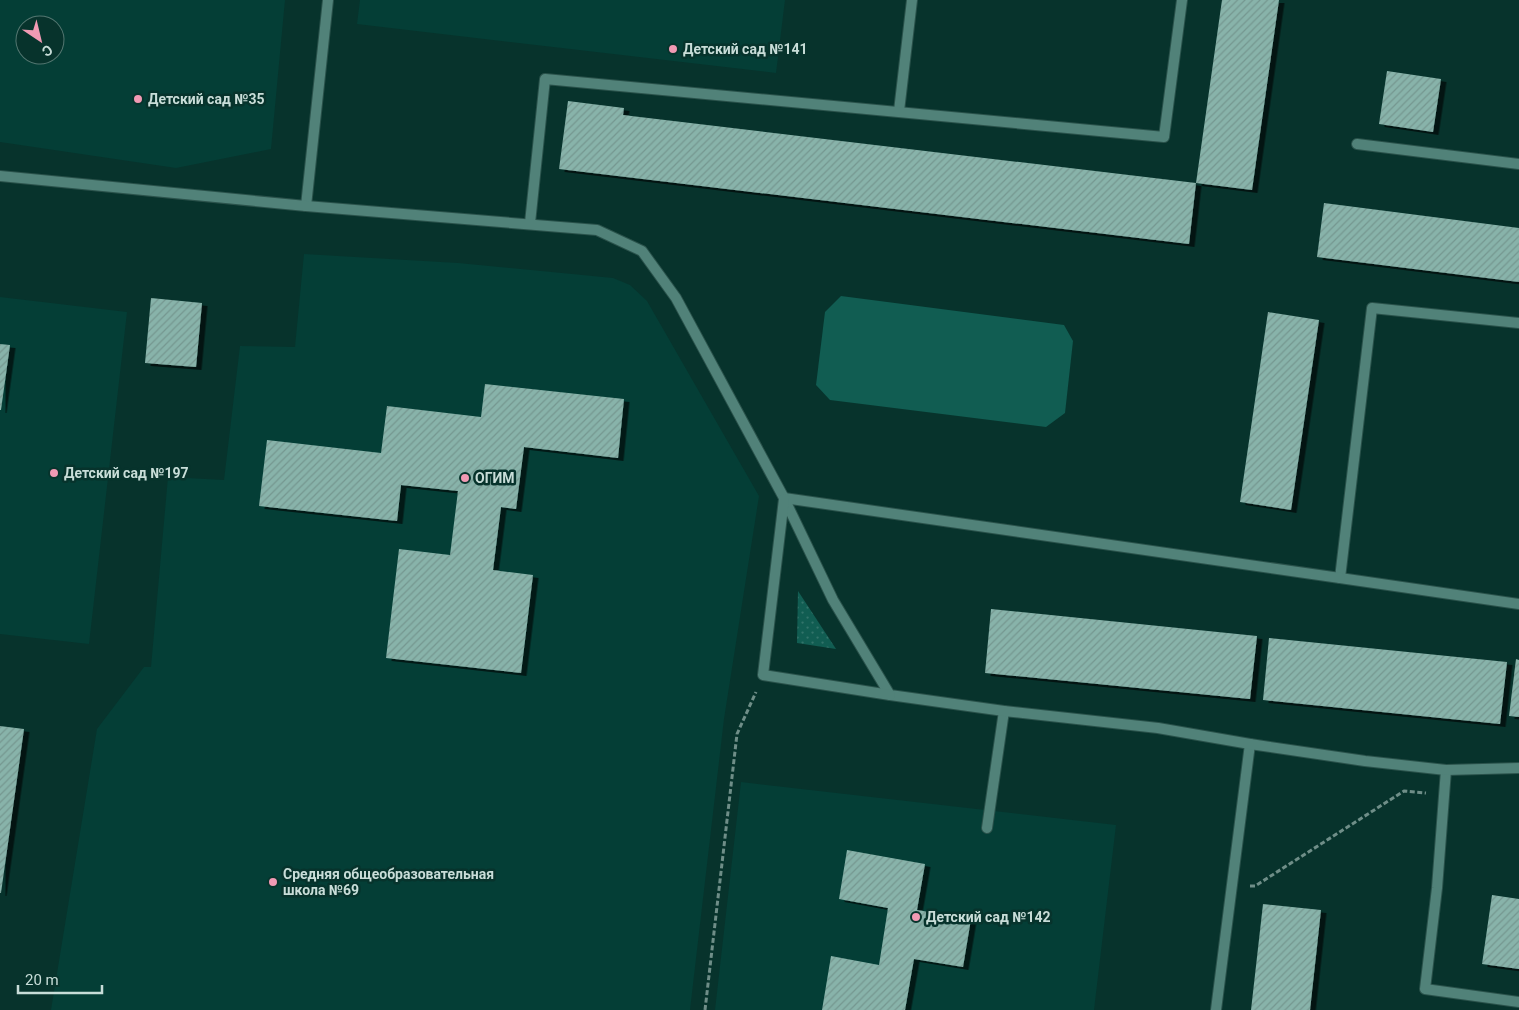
<svg xmlns="http://www.w3.org/2000/svg" width="1519" height="1010" font-family="Roboto,sans-serif">
<defs>
<pattern id="grass-dots" width="8" height="8" patternUnits="userSpaceOnUse" patternTransform="scale(1.25)"><rect width="8" height="8" fill="#115d52"/><path d="M2 2h.1M6 6h.1" fill="none" stroke="#32746a" stroke-width="1.8" stroke-linecap="round"/></pattern>
<pattern id="building-hatch" width="6" height="6" patternUnits="userSpaceOnUse" patternTransform="scale(1.25)"><rect width="6" height="6" fill="#88b3aa"/><path d="M-1 1l2-2M0 6l6-6M5 7l2-2" fill="none" stroke="#759790"/></pattern>
<filter id="shadow"><feDropShadow dx="5.5" dy="3" stdDeviation="0" flood-color="#0009"/></filter>
</defs>
<rect width="100%" height="100%" fill="#07332c"/>
<g fill="#043e36" fill-rule="evenodd">
<path d="M0 0H285L271 149 176 168 0 142ZM25 25H55V55H25Z"/>
<polygon points="360,0 785,0 776,73 357,24"/>
<polygon points="304,254 458,263 613,278 630,285 647,301 759,496 724,719 690,1010 51,1010 97,729 144,667 151,667 168,477 224,480 240,346 295,347"/>
<polygon points="0,297 127,312 89,644 0,634"/>
<polygon points="741,782 1116,825 1094,1010 715,1010"/>
</g>
<polygon fill="url(#grass-dots)" points="798,591 836,649 797,643"/>
<polygon fill="#115d52" points="841,296 1064,325 1073,341 1065,413 1046,427 830,400 816,385 825,312"/>
<g fill="url(#building-hatch)" filter="url(#shadow)">
<polygon points="1222,0 1279,0 1252,190 1196,183 1189,244 559,169 568,101 624,108 623,115 1196,183"/>
<polygon points="1387,71 1441,79 1433,132 1379,124"/>
<polygon points="1324,203 1519,228 1519,282 1317,257"/>
<polygon points="151,298 202,303 196,367 145,363"/>
<polygon points="1268,312 1319,320 1291,510 1240,502"/>
<polygon points="0,344 10,345 1,410 0,410"/>
<polygon points="485,384 624,399 618,458 524,447 516,509 501,507 493,570 533,575 521,673 386,658 399,549 450,555 458,491 401,485 397,521 259,506 267,440 381,453 387,406 481,417"/>
<polygon points="991,609 1257,636 1250,699 985,673"/>
<polygon points="1269,638 1507,662 1500,724 1263,700"/>
<polygon points="1516,659 1519,660 1519,717 1509,716"/>
<polygon points="0,726 24,729 1,893 0,893"/>
<polygon points="847,850 925,864 917,910 971,919 963,967 914,959 905,1010 822,1010 831,956 879,965 888,908 839,899"/>
<polygon points="1492,895 1519,899 1519,969 1482,964"/>
<polygon points="1263,904 1321,910 1310,1010 1251,1010"/>
</g>
<g fill="none" stroke-linecap="round" stroke-linejoin="round">
<defs>
<g id="service">
<polyline points="899,111 912,0"/>
<polyline points="1357,144 1519,164"/>
<polyline points="306,206 328,0"/>
<polyline points="530,223 545,79 1164,137 1182,0"/>
<polyline points="1519,323 1372,308 1340,578 1519,604"/>
<polyline points="784,498 1340,578"/>
<polyline points="1446,770 1437,888 1425,989 1519,1002"/>
<polyline points="987,828 1004,711"/>
<polyline points="1216,1010 1250,744"/>
</g>
<g id="minor">
<polyline points="0,176 306,206 597,230 642,251 676,298 784,498 833,600 890,695 1004,711 1158,728 1250,744 1365,761 1446,770 1519,768"/>
<polyline points="784,499 763,675 890,695"/>
</g>
</defs>
<use href="#service" stroke="#2a524b" stroke-width="12"/>
<use href="#minor" stroke="#2a524b" stroke-width="12"/>
<g stroke="#6f8e88" stroke-width="3" stroke-dasharray="5 2.5" stroke-linecap="butt">
<polyline points="1250,886 1255,886 1404,791 1426,793"/>
<polyline points="705,1010 737,734 756,692"/>
</g>
<use href="#service" stroke="#518279" stroke-width="10"/>
<use href="#minor" stroke="#518279" stroke-width="10"/>
</g>
<g fill="#f19ab4" stroke="#07332c" stroke-width="2">
<circle cx="673" cy="49" r="5"/>
<circle cx="138" cy="99" r="5"/>
<circle cx="54" cy="473" r="5"/>
<circle cx="465" cy="478" r="5"/>
<circle cx="273" cy="882" r="5"/>
<circle cx="916" cy="917" r="5"/>
</g>
<g text-anchor="middle" dominant-baseline="central" stroke-width="5" stroke-linejoin="round" paint-order="stroke">
<g font-size="14" font-weight="bold" fill="#c8ddd8" stroke="#07332c" text-anchor="start">
<text x="683" y="49">Детский сад №141</text>
<text x="148" y="99">Детский сад №35</text>
<text x="64" y="473">Детский сад №197</text>
<text x="475" y="478">ОГИМ</text>
<text x="283" y="874">Средняя общеобразовательная<tspan x="283" dy="16">школа №69</tspan></text>
<text x="926" y="917">Детский сад №142</text>
</g>
</g>
<g transform="translate(40 40) rotate(145)"><circle r="24" fill="#07332c" stroke="#547771"/>
<path d="M0-4L9 19L0 12L-9 19Z" fill="#f19ab4"/>
<text y="-8" font-size="14" font-weight="bold" text-anchor="middle" fill="#c8ddd8">С</text>
</g>
<path d="M18 985v8h84v-8" fill="none" stroke="#c8ddd8" stroke-width="2.5"/>
<text x="25" y="985" font-size="15" fill="#c8ddd8" stroke="#07332c" stroke-width="4" paint-order="stroke">20 m</text>
</svg>
